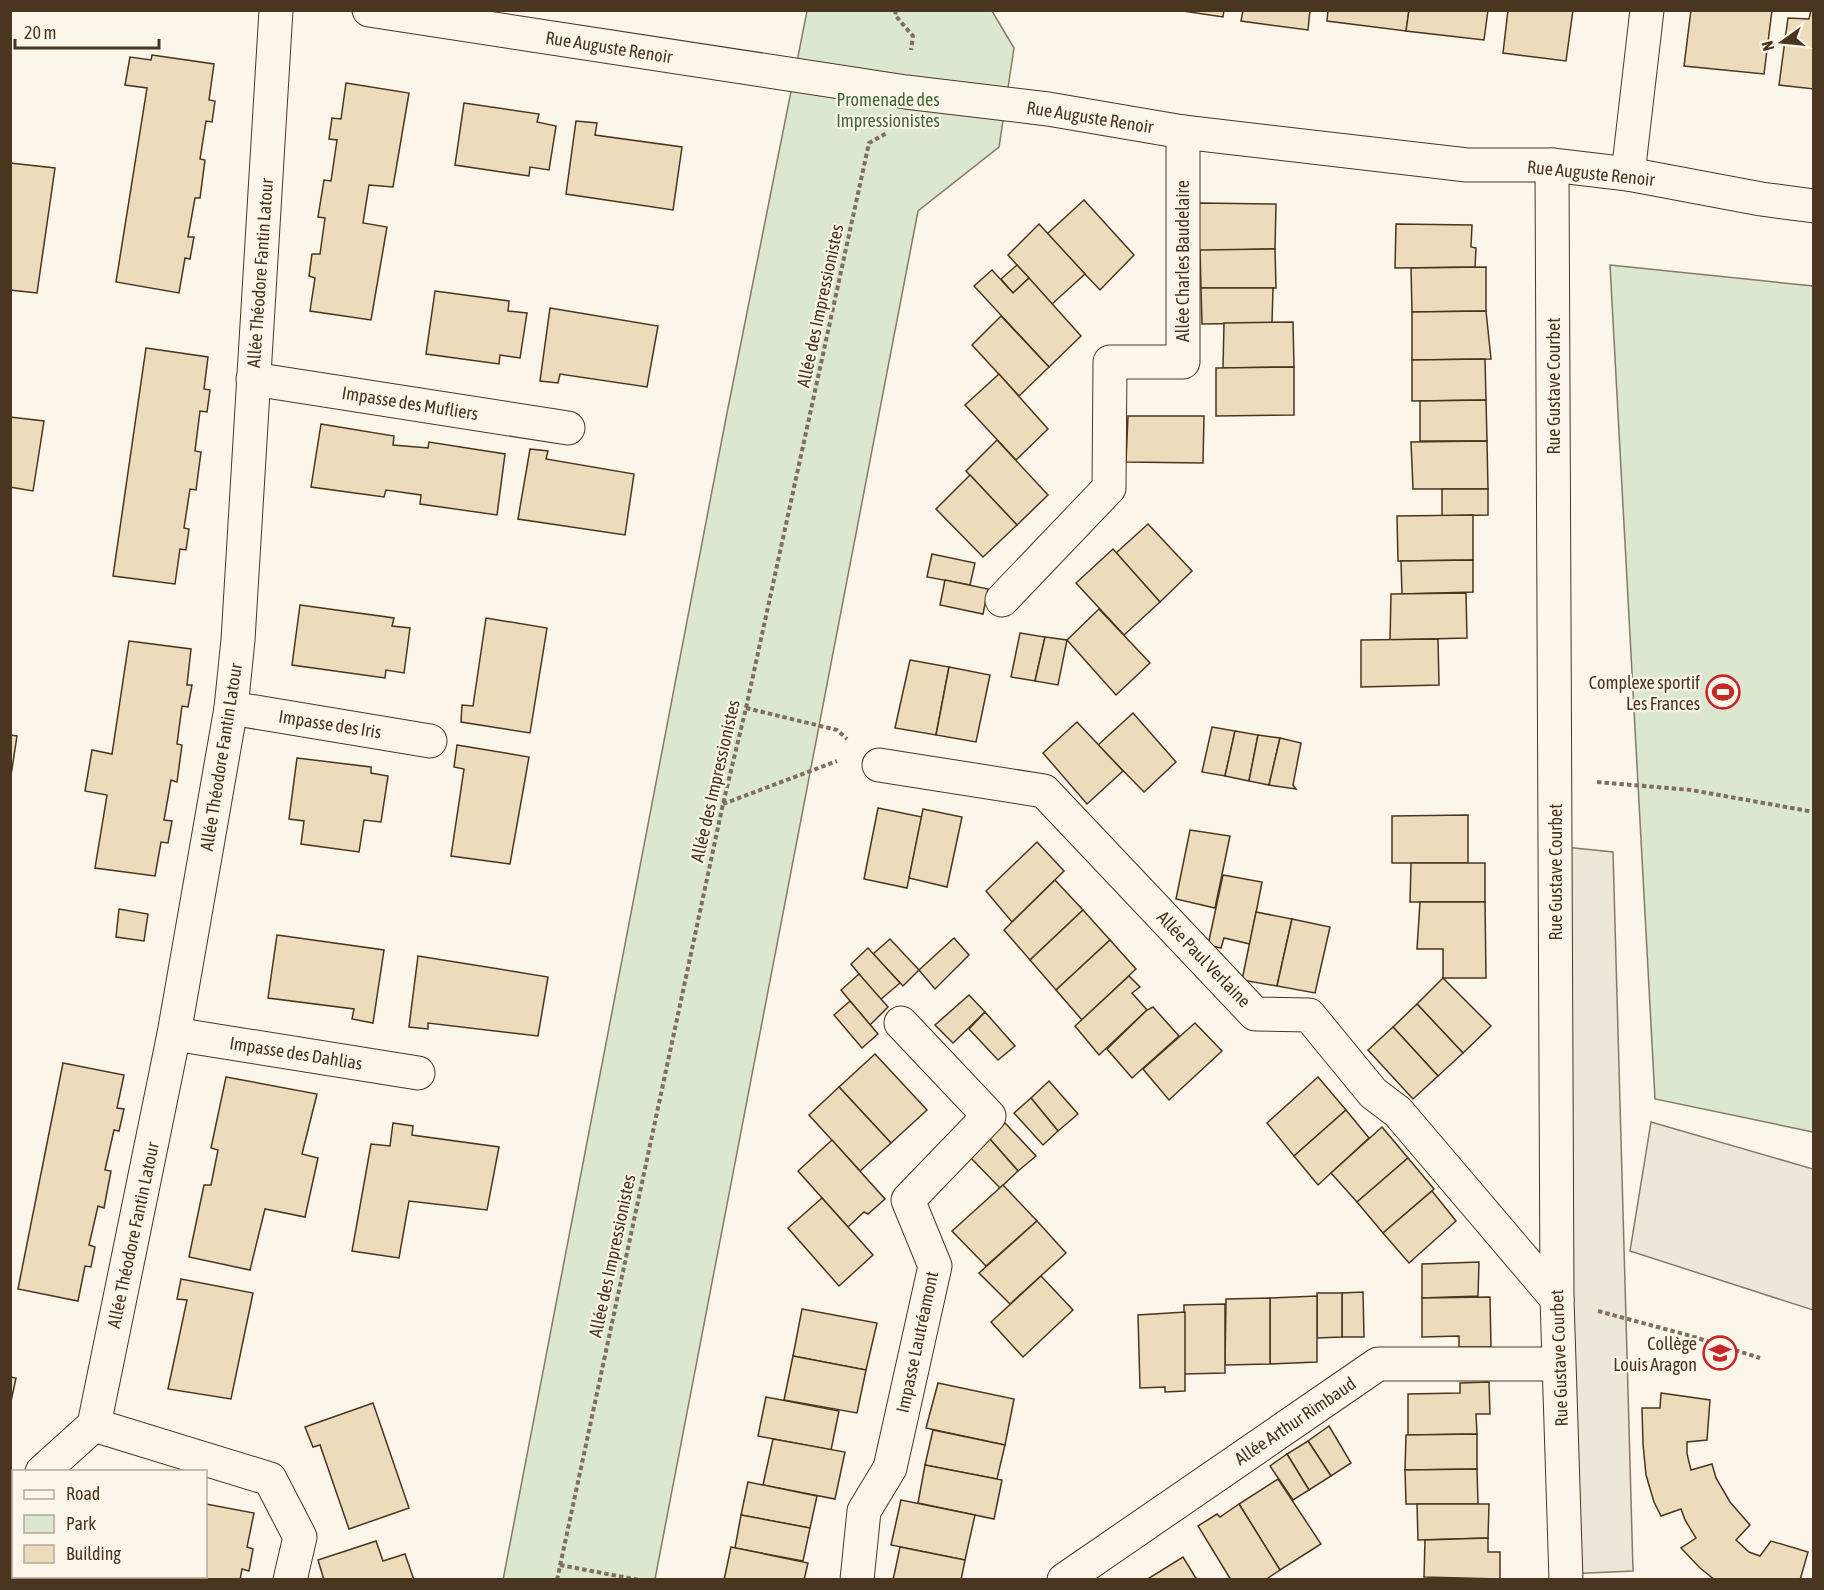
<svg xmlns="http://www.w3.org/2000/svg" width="1824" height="1590" font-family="'Asap Condensed',sans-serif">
<rect width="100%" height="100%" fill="#fbf6e9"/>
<g fill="#dce7d0" stroke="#887966" stroke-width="1.5">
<polygon points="807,11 992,11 1014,48 999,147 918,211 655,1579 503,1580 726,418"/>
<polygon points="1610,265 1813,286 1813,1132 1655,1099"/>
</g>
<g fill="#ede7d9" stroke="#887966" stroke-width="1.5">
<polygon points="1555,846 1613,852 1633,1571 1566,1574"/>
<polygon points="1651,1122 1813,1169 1813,1310 1630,1251"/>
</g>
<g fill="#ecdcbc" stroke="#4a3520" stroke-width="1.5">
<polygon points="1176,10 1224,10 1223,17"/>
<polygon points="1243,10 1310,10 1308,30 1241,21"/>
<polygon points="1328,10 1409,10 1406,31 1327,21"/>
<polygon points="1409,10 1488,10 1484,40 1406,31"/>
<polygon points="1508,10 1573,10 1566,61 1503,53"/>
<polygon points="1691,10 1772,10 1764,74 1684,66"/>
<polygon points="1811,10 1814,10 1814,89 1779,85 1788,18 1809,19"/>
<polygon points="152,55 214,64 209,100 215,101 212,122 206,121 200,159 205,160 200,198 195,198 188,237 194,237 190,259 185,258 179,293 116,282 147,88 125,85 130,57 151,60"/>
<polygon points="346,83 409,93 393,187 369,185 363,223 387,227 371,320 310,311 315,278 309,276 312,254 320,254 325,218 318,217 324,180 331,181 337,140 329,139 332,118 341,119"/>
<polygon points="464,103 539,114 537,122 556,126 549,170 530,167 529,176 455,165"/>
<polygon points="576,121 597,123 595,135 682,147 673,210 566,194"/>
<polygon points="10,163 55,168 37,293 10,290"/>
<polygon points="1084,200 1134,255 1100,290 1047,234"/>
<polygon points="1199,203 1276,204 1275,249 1195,251"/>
<polygon points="1039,224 1085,274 1052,304 1008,255"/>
<polygon points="1396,224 1472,225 1471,247 1476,248 1475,267 1395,268"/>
<polygon points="1275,249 1276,288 1201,288 1200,250"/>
<polygon points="1017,265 1029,278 1013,293 1001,279"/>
<polygon points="1486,267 1486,311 1412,312 1411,268"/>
<polygon points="992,270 1013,293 1029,278 1081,336 1049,367 974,286"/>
<polygon points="1201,288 1273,288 1272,323 1202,324"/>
<polygon points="435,291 509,301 508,311 527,313 520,358 500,355 499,364 426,354"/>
<polygon points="550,308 658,326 647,387 560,374 558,383 540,381"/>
<polygon points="1486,311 1491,359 1412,360 1412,312"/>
<polygon points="1001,316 1049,367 1019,396 972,345"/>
<polygon points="1293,322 1294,367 1223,368 1224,323"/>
<polygon points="146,348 208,357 204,389 210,390 207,412 200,411 195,451 201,452 196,490 190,489 184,528 189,529 186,550 180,549 175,584 113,576"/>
<polygon points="1485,359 1486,400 1412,401 1412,360"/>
<polygon points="1294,367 1294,415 1216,416 1216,368"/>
<polygon points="999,374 1048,429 1016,460 965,405"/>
<polygon points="1486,400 1487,441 1420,441 1420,401"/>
<polygon points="1128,416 1204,416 1203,463 1126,462"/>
<polygon points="10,417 44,421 33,491 10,487"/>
<polygon points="321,424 394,436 393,445 428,448 429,442 505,454 497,515 420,504 421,495 386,490 384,497 311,487"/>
<polygon points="997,440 1048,495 1017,525 966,471"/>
<polygon points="1487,441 1488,489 1413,489 1411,442"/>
<polygon points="530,449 548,451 546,459 634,474 625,535 518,519"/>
<polygon points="970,475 1017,525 983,557 936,509"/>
<polygon points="1442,489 1488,489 1488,515 1442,516"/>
<polygon points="1473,515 1473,560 1398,561 1397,516"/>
<polygon points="1148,524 1192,571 1160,602 1116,553"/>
<polygon points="1113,549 1160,602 1124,635 1076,583"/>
<polygon points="932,554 975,563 970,585 927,577"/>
<polygon points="1473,560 1473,592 1402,594 1401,561"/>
<polygon points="945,580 988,589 983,614 940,605"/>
<polygon points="1466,593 1467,638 1390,640 1391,594"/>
<polygon points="300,605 394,618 392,626 410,628 404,673 386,670 385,678 292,665"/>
<polygon points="1099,609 1150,663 1116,695 1067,640"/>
<polygon points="486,618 547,628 530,733 461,722 462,705 473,706"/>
<polygon points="1020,633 1045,637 1035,681 1011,677"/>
<polygon points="1045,637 1067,640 1058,685 1035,681"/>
<polygon points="1438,639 1439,685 1361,687 1361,640"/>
<polygon points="129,641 191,649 187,685 192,685 188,707 182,706 177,744 182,745 177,782 171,780 164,820 172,821 168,843 161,842 155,876 95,868 107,795 85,791 92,750 112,754"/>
<polygon points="910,660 949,667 936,735 895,728"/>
<polygon points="949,667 990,675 976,742 936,735"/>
<polygon points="1133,713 1176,762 1144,792 1098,745"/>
<polygon points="1077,722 1123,771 1087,804 1043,753"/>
<polygon points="1212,727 1235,731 1225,776 1202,772"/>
<polygon points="1235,731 1258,735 1249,781 1225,776"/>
<polygon points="10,735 17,736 10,782"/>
<polygon points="1258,735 1280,738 1269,785 1249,781"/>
<polygon points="1280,738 1301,743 1293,785 1296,789 1269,785"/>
<polygon points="457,745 529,757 510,864 451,856 464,769 454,767"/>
<polygon points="297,758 371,767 371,773 388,776 381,822 364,820 359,852 301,844 304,821 289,819"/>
<polygon points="878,808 922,817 907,888 864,879"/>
<polygon points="923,809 962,817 947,887 909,878"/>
<polygon points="1468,815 1468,863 1392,863 1392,816"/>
<polygon points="1190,830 1230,836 1215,908 1176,899"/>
<polygon points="1037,842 1064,871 1012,922 986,891"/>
<polygon points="1411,863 1485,863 1485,902 1410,902"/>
<polygon points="1223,875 1262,882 1250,944 1224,938 1221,948 1208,945"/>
<polygon points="1055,880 1083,910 1030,960 1004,930"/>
<polygon points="1420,902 1485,902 1486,978 1443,978 1443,949 1417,949"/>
<polygon points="119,909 148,914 144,941 116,937"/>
<polygon points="1083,910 1110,940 1056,990 1030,960"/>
<polygon points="1256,912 1292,919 1277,986 1242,980"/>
<polygon points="1292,919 1330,927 1315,993 1277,986"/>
<polygon points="277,935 384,950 373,1023 352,1019 354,1009 268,998"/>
<polygon points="954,938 969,955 935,989 919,970"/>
<polygon points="890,939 919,970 903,986 873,954"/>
<polygon points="1110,940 1136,969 1082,1020 1056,990"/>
<polygon points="868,948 900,983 880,1000 851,964"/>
<polygon points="418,956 548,977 538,1036 428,1023 428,1029 409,1027"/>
<polygon points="859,974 888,1007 870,1025 841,990"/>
<polygon points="1129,976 1140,987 1132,993 1147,1010 1099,1055 1075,1026"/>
<polygon points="1443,978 1491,1026 1463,1053 1417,1004"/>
<polygon points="969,995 985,1012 953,1043 935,1025"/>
<polygon points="850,1001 878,1034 862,1048 834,1015"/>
<polygon points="1417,1004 1463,1053 1438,1076 1393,1027"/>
<polygon points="1153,1007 1179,1036 1132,1078 1107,1049 1147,1010"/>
<polygon points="985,1012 1015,1046 998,1060 969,1029"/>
<polygon points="1195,1023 1222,1051 1169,1100 1143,1069"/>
<polygon points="1393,1027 1438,1076 1413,1099 1368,1050"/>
<polygon points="875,1054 927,1110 891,1143 839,1087"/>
<polygon points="63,1063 124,1075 117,1108 124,1109 119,1131 114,1130 105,1170 111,1171 104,1208 98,1206 89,1245 95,1247 91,1267 85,1266 78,1301 18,1289"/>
<polygon points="226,1077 317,1094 302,1154 318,1158 305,1217 265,1209 250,1270 189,1257 204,1185 211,1185 218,1150 211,1148"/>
<polygon points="1318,1077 1346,1110 1294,1156 1267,1123"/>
<polygon points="1049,1081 1078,1114 1058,1131 1031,1098"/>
<polygon points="839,1087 891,1143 860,1171 809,1115"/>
<polygon points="1031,1098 1058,1131 1043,1145 1014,1113"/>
<polygon points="1346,1110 1369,1138 1318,1185 1294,1156"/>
<polygon points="393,1123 413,1126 412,1135 499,1147 487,1210 409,1201 399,1258 352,1251 371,1144 390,1146"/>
<polygon points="1005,1123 1036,1156 1018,1171 989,1138"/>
<polygon points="1382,1127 1408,1158 1357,1202 1331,1173"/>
<polygon points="989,1138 1018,1171 1000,1188 970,1157"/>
<polygon points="832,1140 885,1199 868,1214 864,1212 848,1227 798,1171"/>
<polygon points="1408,1158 1434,1189 1383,1233 1357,1202"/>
<polygon points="1003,1185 1037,1221 986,1266 952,1231"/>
<polygon points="1432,1191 1456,1221 1409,1263 1383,1233"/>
<polygon points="822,1198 873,1255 839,1286 788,1228"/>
<polygon points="1037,1221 1066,1253 1010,1304 979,1273"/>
<polygon points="1479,1262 1478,1296 1422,1298 1422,1264"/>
<polygon points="1041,1276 1073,1310 1023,1357 991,1322"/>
<polygon points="181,1279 253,1293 231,1399 168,1389 187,1300 177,1299"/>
<polygon points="1363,1292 1364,1337 1342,1337 1342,1293"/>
<polygon points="1317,1293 1342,1293 1342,1337 1317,1338"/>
<polygon points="1317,1296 1317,1362 1270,1364 1270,1298"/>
<polygon points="1490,1297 1491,1347 1459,1347 1459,1336 1422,1337 1422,1298"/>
<polygon points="1270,1298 1270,1364 1225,1365 1226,1299"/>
<polygon points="1225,1304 1225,1373 1184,1374 1184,1305"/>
<polygon points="802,1309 877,1323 866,1370 793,1356"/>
<polygon points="1185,1312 1185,1391 1165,1392 1165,1387 1140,1388 1138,1315"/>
<polygon points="793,1356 866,1370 857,1413 784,1400"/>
<polygon points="10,1377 16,1378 10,1406"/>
<polygon points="1489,1382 1490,1414 1476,1414 1477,1434 1408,1435 1408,1394 1460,1393 1460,1383"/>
<polygon points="938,1383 1014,1399 1005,1445 926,1428"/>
<polygon points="1661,1393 1710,1400 1707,1440 1687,1442 1687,1454 1691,1470 1712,1464 1716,1478 1730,1502 1750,1525 1736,1540 1749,1552 1760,1556 1771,1541 1808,1552 1800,1580 1715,1580 1700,1568 1681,1548 1696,1538 1685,1520 1681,1509 1661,1516 1654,1502 1646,1475 1643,1444 1642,1408 1660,1408"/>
<polygon points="766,1397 839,1411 831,1450 758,1436"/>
<polygon points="373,1403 409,1508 349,1529 320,1445 313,1447 305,1427"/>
<polygon points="1329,1426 1351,1463 1331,1476 1308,1441"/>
<polygon points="933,1430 1005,1445 997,1479 925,1465"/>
<polygon points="1477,1434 1477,1469 1405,1470 1406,1435"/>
<polygon points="773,1439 845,1452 835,1499 763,1485"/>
<polygon points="1308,1441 1331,1476 1309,1490 1287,1454"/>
<polygon points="1287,1454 1309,1490 1293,1500 1270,1466"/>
<polygon points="925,1465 1002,1480 994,1519 918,1503"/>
<polygon points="1477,1469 1478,1504 1406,1504 1405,1470"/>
<polygon points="1278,1479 1321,1544 1280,1570 1239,1504"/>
<polygon points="748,1482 817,1496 810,1528 741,1515"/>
<polygon points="901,1500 975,1515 965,1560 891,1545"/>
<polygon points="206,1504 254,1513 247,1547 253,1549 249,1571 242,1569 240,1580 176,1580 177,1576 206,1576"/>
<polygon points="1239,1504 1280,1570 1265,1580 1231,1580 1198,1526 1217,1514 1220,1517"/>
<polygon points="1417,1504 1489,1504 1488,1538 1418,1540"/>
<polygon points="741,1515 810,1528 803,1561 735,1548"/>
<polygon points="1488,1538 1488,1552 1500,1552 1500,1579 1424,1577 1425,1540"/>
<polygon points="376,1541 383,1561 405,1554 414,1580 324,1580 318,1560"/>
<polygon points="731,1547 808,1563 804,1580 724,1580"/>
<polygon points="900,1547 965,1560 961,1580 893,1580"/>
<polygon points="1183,1557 1197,1580 1146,1580"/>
<polygon points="23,1576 118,1576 117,1580 28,1580"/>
</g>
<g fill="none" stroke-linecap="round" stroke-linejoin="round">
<defs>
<g id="minor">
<polyline points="369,10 906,92 1048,109 1183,132 1467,165 1552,165 1628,174 1761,199 1814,206"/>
<polyline points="1552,165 1557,1299 1566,1580"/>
<polyline points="1628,174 1647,10"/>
<polyline points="253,379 568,428"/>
<polyline points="1002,600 1109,488 1110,362 1183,362 1183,132"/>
<polyline points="231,708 430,741"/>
<polyline points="879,765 1044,791 1255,1014 1309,1015 1373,1093 1398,1112 1557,1299"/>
<polyline points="174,1034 418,1073"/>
<polyline points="94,1425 270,1479 300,1537 290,1580"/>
<polyline points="42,1472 94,1425 174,1034 231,708 238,640 276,10"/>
<polyline points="10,1499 14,1497"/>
<polyline points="857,1580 864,1511 890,1468 935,1266 908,1200 989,1116 901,1023"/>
<polyline points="1064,1580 1378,1364 1558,1364"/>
</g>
</defs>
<use href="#minor" stroke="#4a3520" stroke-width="35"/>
<g stroke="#7f6f5c" stroke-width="4" stroke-dasharray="4.5 3" stroke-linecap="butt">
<polyline points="896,10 895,15 913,36 911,50"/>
<polyline points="746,708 837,730 847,739"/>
<polyline points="1597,782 1691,790 1814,812"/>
<polyline points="723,804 837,761"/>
<polyline points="1598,1311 1691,1336 1760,1358"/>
<polyline points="560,1565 639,1580"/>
<polyline points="557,1580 723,804 746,708 869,143 887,133"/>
</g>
<use href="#minor" stroke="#fbf6e9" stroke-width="33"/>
</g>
<defs>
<symbol id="stadium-ring" viewBox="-11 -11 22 22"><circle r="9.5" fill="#fbf6e9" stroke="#c62828" stroke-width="1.5"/><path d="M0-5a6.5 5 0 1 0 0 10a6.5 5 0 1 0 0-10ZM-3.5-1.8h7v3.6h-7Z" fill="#c62828"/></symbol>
<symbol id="school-ring" viewBox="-11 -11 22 22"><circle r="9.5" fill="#fbf6e9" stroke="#c62828" stroke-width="1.5"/><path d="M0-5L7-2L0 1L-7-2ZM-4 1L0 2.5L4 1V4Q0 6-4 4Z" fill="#c62828"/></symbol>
</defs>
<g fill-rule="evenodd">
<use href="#stadium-ring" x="1704" y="673" width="38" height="38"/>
<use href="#school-ring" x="1701" y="1334" width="38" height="38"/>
</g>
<g text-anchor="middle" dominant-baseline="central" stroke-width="4.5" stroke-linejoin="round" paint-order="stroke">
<g font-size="18" fill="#4a3520" stroke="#fbf6e9">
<text transform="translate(609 47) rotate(9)">Rue Auguste Renoir</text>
<text transform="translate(1090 117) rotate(9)">Rue Auguste Renoir</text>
<text transform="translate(1591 173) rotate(6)">Rue Auguste Renoir</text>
<text transform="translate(1182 261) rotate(-90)">Allée Charles Baudelaire</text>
<text transform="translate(260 273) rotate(-86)">Allée Théodore Fantin Latour</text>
<text transform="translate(820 306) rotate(-78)">Allée des Impressionistes</text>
<text transform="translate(1553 386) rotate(-90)">Rue Gustave Courbet</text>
<text transform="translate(410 403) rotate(9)">Impasse des Mufliers</text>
<text transform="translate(330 724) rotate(9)">Impasse des Iris</text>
<text transform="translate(221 757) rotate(-81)">Allée Théodore Fantin Latour</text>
<text transform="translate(715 781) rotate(-77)">Allée des Impressionistes</text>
<text transform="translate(1555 872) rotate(-90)">Rue Gustave Courbet</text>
<text transform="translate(1204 959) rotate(46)">Allée Paul Verlaine</text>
<text transform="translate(296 1053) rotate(9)">Impasse des Dahlias</text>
<text transform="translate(133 1235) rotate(-78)">Allée Théodore Fantin Latour</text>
<text transform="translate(612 1256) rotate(-78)">Allée des Impressionistes</text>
<text transform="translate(917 1342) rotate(-78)">Impasse Lautréamont</text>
<text transform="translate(1559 1358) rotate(-92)">Rue Gustave Courbet</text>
<text transform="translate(1295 1421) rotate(-34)">Allée Arthur Rimbaud</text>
</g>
<g font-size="18" fill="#436837" stroke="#fbf6e9">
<text x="888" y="99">Promenade des<tspan x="888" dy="21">Impressionistes</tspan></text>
</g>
<g font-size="18" fill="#4a3520" stroke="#fbf6e9" text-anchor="end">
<text x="1700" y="682">Complexe sportif<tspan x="1700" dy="21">Les Frances</tspan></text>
<text x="1697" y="1343">Collège<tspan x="1697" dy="21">Louis Aragon</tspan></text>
</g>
</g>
<rect width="1824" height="1590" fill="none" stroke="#4a3520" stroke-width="24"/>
<rect x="12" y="1470" width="195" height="108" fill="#fbf6e9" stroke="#b4a999" stroke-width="1.5"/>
<rect x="24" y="1490" width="30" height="9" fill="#fbf6e9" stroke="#b4a999" stroke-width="1.5"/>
<text x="66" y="1500" font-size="18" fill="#4a3520">Road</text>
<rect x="24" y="1515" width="30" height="18" fill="#dce7d0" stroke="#b4a999" stroke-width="1.5"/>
<text x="66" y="1530" font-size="18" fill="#4a3520">Park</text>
<rect x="24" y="1545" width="30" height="18" fill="#ecdcbc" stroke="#b4a999" stroke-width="1.5"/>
<text x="66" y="1560" font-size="18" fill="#4a3520">Building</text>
<g transform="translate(1782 42) rotate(255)" stroke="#fbf6e9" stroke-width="4.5" paint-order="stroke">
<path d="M0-4.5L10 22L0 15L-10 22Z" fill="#4a3520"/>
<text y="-9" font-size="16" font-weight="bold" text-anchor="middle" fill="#4a3520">N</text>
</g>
<path d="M15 39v9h144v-9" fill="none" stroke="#4a3520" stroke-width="3"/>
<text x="24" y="39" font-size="18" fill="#4a3520" stroke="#fbf6e9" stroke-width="4.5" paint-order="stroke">20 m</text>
</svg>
